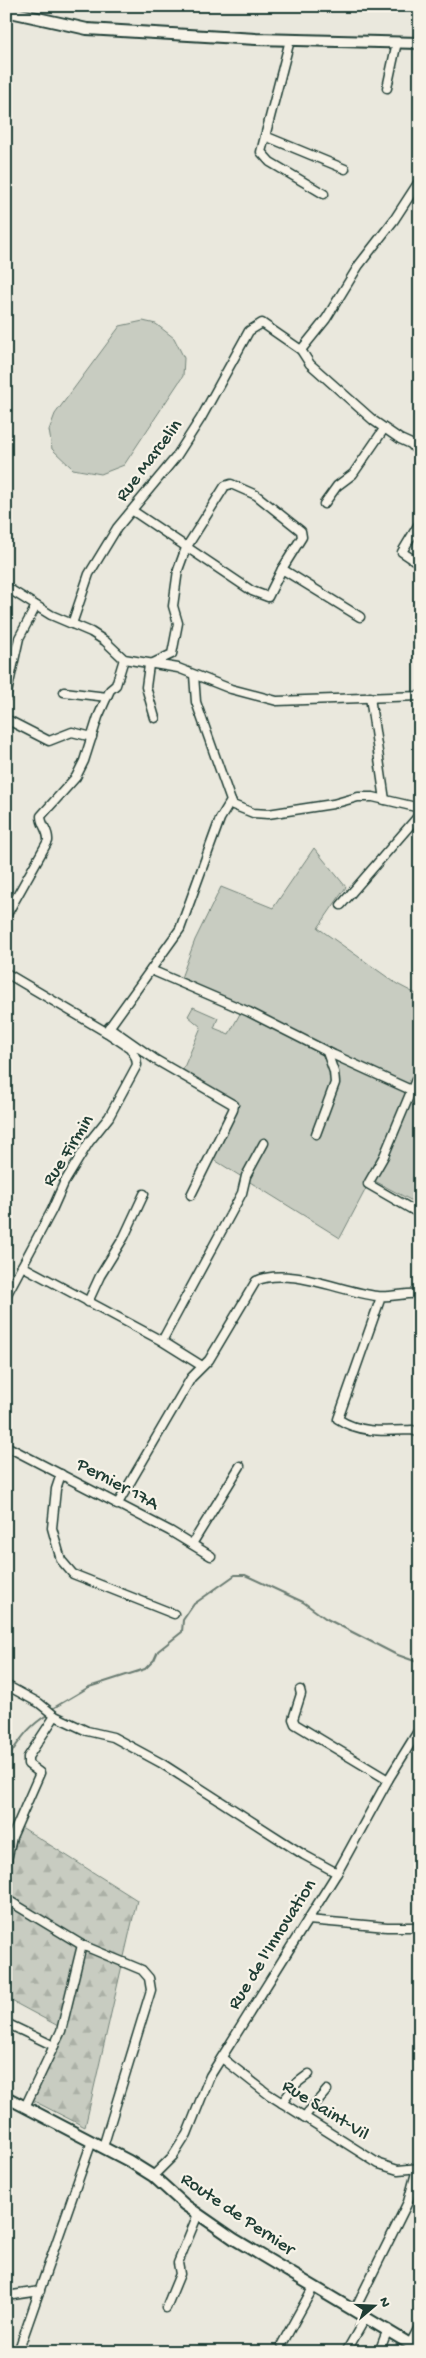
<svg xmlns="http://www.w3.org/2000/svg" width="426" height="2358" font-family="'Gochi Hand',sans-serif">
<defs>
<pattern id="forest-firs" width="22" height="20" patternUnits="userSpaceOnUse" patternTransform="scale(1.25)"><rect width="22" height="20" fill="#c8ccc1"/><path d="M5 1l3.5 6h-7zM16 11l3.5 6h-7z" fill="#abb0a6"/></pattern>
</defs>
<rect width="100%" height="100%" fill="#eae8dd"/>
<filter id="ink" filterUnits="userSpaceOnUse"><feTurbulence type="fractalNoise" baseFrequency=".02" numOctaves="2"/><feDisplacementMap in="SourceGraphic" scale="10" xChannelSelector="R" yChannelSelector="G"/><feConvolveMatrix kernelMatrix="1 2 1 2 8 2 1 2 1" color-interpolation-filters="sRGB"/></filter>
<g filter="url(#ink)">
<g fill="#c8ccc1" stroke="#74847a">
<polygon points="143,321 156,324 174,338 184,358 183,376 124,465 101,474 73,469 52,449 49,430 55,414 120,326"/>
<polygon points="314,848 346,887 318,928 397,984 420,996 420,1205 371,1179 340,1238 208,1156 238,1103 209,1089 182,1072 201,1027 188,1016 193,1007 218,1018 214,1028 229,1034 242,1010 233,1003 178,986 195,940 221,887 273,908"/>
</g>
<polygon fill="url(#forest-firs)" stroke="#74847a" points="15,1823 137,1900 85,2127 28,2098 60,2027 6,1998 6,1902"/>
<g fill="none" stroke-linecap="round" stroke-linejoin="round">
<g stroke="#6a7c72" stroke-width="2">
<polyline points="50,1710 89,1687 145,1669 154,1660 158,1651 182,1632 183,1620 194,1604 235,1575 245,1575 303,1602 325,1618 395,1654 420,1663"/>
<path d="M6 1760C20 1741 26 1728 47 1715"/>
</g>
<defs>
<g id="street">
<polyline points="290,40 261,152 270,162 324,194"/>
<polyline points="387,88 397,42"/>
<polyline points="265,136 345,169"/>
<polyline points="301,350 326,319 359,265 394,220 420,180"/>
<polyline points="324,504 337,486 353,474 384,429"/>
<polyline points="133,511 252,591 268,597 282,569 360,617"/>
<polyline points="420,522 402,552 420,564"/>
<polyline points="6,587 51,615 91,632 105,641 124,659 178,668 231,689 277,701 420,696"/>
<polyline points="72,624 89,574 117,528 176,457 201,418 249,331 262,323 301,350 310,364 374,421 400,439 411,444 420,454"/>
<polyline points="64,692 107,697"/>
<polyline points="6,697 19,638 36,606"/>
<polyline points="370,697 385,800"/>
<polyline points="155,718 146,687 149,665 172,654 178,623 173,606 178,570 186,548 225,486 231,484 256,495 301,531 302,537 282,569"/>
<polyline points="6,719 49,741 72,732 92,737"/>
<polyline points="231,801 233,805 253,813 268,814 333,804 358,797 373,797 420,808"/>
<polyline points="341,905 420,814"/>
<path d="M6 916 48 841C49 830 41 826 41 816L76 777 84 761 98 717 110 690 116 685 124 659"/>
<polyline points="151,970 249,1012 334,1055 411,1090"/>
<polyline points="6,973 106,1032 130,1048 136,1058 137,1065 109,1117 89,1142 64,1183 52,1210 6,1296"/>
<polyline points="109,1027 156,1060 234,1105 233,1110 191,1195"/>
<polyline points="106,1032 180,929 220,819 231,801 196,702 194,675"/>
<polyline points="420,1070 384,1156 368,1184 420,1214"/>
<polyline points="316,1134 335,1083 334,1072 327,1052"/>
<polyline points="22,1266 162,1341 202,1366"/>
<path d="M381 1297 338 1419C361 1434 386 1431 412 1430L420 1433"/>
<polyline points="88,1302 100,1276 124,1237 144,1194"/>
<polyline points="162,1341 242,1193 246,1176 264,1143"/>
<polyline points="6,1446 170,1531 211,1556"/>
<polyline points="61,1474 56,1489 52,1528 61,1560 73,1574 174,1614"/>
<path d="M117 1505 191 1378 209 1360 256 1281C288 1266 342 1292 377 1296 391 1298 406 1292 420 1294"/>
<polyline points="192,1544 240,1466"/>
<polyline points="6,1685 39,1703 55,1716 87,1731 113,1737 161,1763 304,1855 337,1873"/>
<polyline points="300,1690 301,1694 293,1719 295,1724 388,1780"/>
<polyline points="6,1865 12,1837 40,1773 28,1764 28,1757 55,1716"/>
<polyline points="6,1899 82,1945 142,1970 149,1978 151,1990 103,2147"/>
<polyline points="308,1920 387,1927 420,1927"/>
<polyline points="6,2023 54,2046"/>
<polyline points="222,2058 268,2094 379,2164 398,2170 420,2168"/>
<polyline points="282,2103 297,2083 309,2074"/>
<polyline points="25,2107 61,2031 82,1945"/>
<polyline points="304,2117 327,2090"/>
<polyline points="153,2176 173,2156 187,2134 210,2076 337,1873 388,1780 420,1728"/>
<polyline points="6,2296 40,2291"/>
<polyline points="166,2308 180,2274 178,2263 198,2214"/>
<polyline points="355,2309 408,2202 417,2169"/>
<polyline points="282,2344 314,2286"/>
<polyline points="410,2344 420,2325"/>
<polyline points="18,2352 92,2141"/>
<polyline points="346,2352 366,2317"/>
<polyline points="379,2352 388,2329"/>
</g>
<g id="secondary">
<polyline points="6,11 87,29 256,39 420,43"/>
<polyline points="6,2097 129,2161 153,2176 185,2205 234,2239 420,2350"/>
</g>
</defs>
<use href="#street" stroke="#1f3d34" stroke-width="11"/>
<use href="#secondary" stroke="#1f3d34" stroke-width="14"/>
<use href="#street" stroke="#f7f3e8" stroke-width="8"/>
<use href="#secondary" stroke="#f7f3e8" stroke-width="10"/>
</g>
</g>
<g text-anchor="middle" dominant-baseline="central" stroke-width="4.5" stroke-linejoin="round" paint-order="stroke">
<g font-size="19" fill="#1f3d34" stroke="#f7f3e8">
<text transform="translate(150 461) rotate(-53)">Rue Marcelin</text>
<text transform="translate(69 1151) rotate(-58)">Rue Firmin</text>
<text transform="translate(117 1485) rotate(28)">Pernier 17A</text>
<text transform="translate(273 1945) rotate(-58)">Rue de l'Innovation</text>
<text transform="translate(325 2111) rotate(32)">Rue Saint-Vil</text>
<text transform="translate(237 2215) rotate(34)">Route de Pernier</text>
</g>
</g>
<rect width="426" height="2358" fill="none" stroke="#f7f3e8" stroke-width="25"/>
<rect x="12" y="12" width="401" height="2333" fill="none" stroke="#1f3d34" stroke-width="2" filter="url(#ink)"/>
<g transform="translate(374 2306) rotate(71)" stroke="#f7f3e8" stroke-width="4" paint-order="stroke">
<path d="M0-4L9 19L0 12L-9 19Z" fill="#1f3d34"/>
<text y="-8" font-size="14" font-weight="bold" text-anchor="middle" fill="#1f3d34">N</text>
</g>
</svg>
